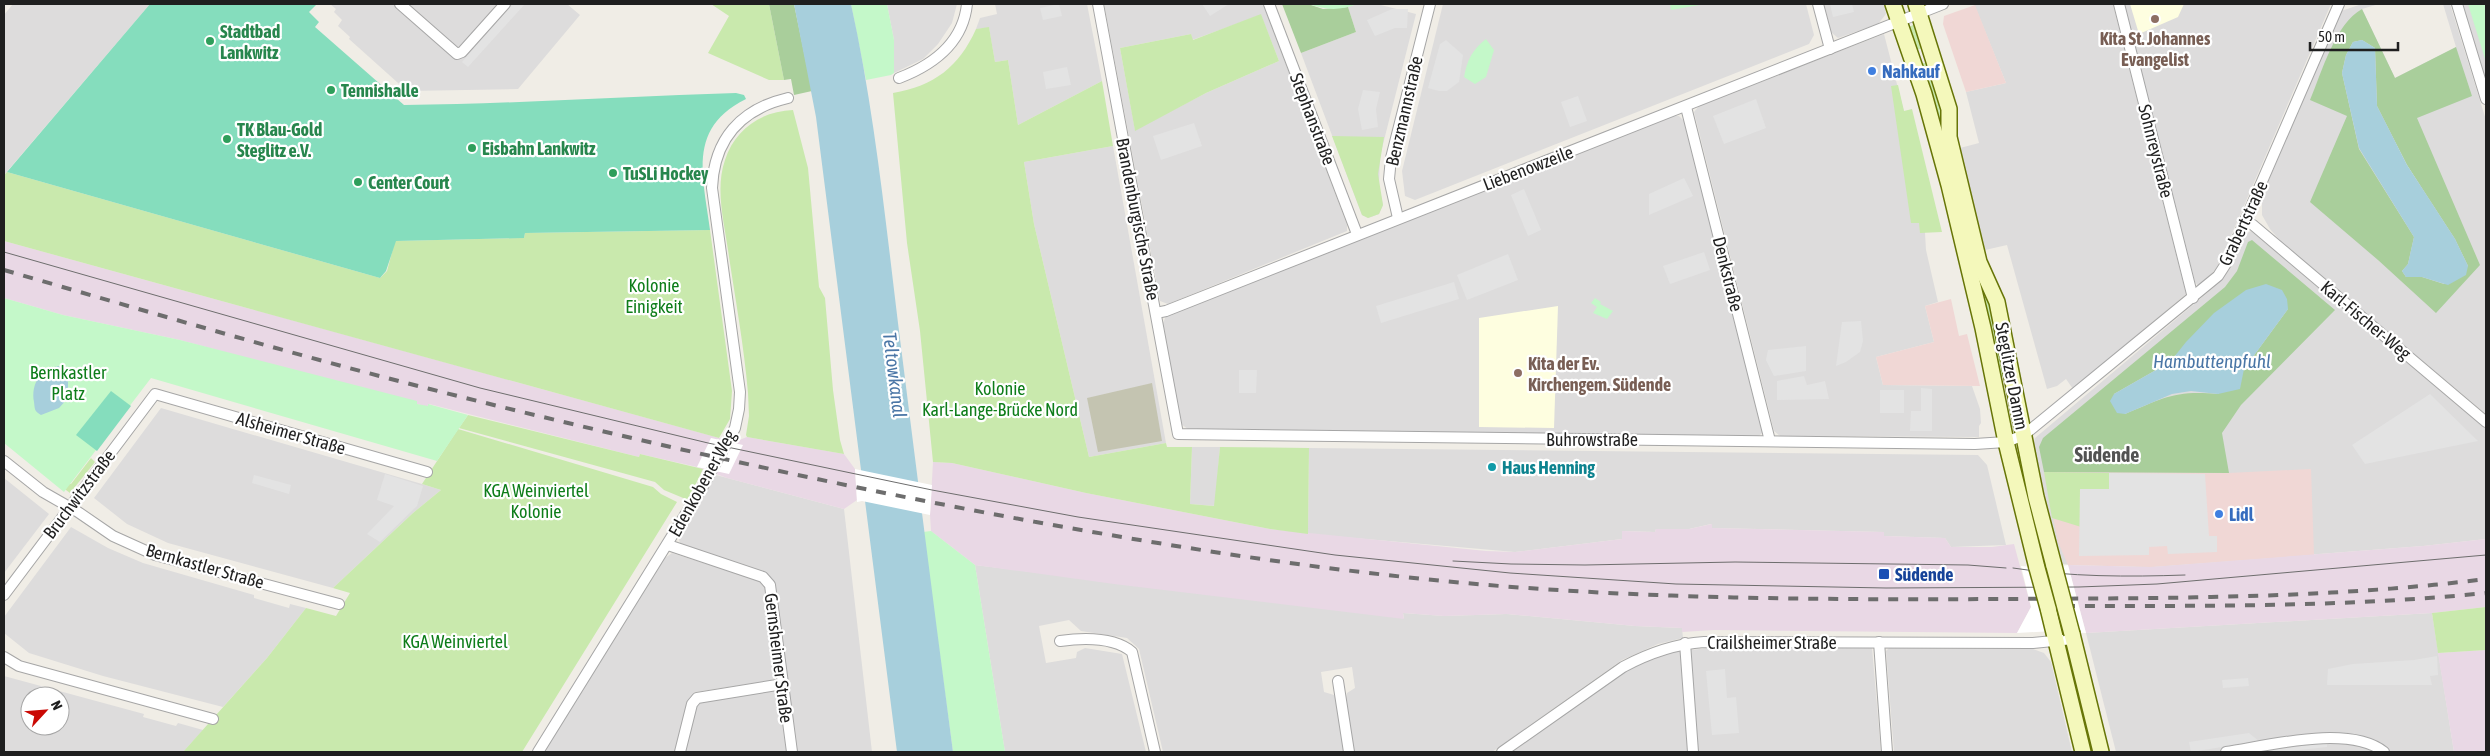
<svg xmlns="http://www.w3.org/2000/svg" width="2490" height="756" font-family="'Asap Condensed',sans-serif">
<rect width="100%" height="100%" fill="#f0ede6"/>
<g fill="#dddcdc" fill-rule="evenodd">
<polygon points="13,4 150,4 4,175 4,15"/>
<polygon points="330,4 567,4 580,15 518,89 407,91 349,39 350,37 338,26 342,20 334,12 336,9"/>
<polygon points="887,4 957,4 952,23 938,44 923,59 894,73 894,40"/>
<polygon points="995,4 1087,4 1102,81 1018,125 1008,60 995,62 989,28 976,29 980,18 997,14"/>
<path d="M1104 4H1263L1347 225V231L1168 304 1160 301ZM1261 15 1279 61 1206 93 1135 130 1120 48 1191 34 1192 40Z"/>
<polygon points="1357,4 1377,4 1416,14 1380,156 1379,186 1383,205 1379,214 1368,218 1362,215 1301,53 1356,32 1348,7"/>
<polygon points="1443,4 1806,4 1814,35 1809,44 1415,200 1405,196 1402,171"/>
<polygon points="1824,4 1884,4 1886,14 1878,24 1838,38 1831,32"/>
<polygon points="1974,4 2113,4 2186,294 2073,389 2066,379 2057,386 2047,389 2007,245 1985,250 1960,148 1979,143 1966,92 2006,83"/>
<polygon points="2124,4 2331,4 2221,259 2215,270 2198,286 2195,282"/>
<path d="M2362 4H2379L2362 9 2395 78 2456 47 2443 4H2450L2486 120V414L2282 243 2270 229 2262 215V196L2341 11ZM2348 102 2385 124 2468 271Z"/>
<polygon points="2462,4 2486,4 2486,80"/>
<polygon points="1884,34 1922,181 1926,250 1938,302 1925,306 1934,342 1876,357 1883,385 1972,386 1980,409 1981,423 1979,426 1979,437 1780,436 1774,431 1694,112 1699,106"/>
<polygon points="1674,116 1679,116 1685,122 1763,432 1759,436 1189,430 1181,424 1163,323 1166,316"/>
<polygon points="1113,146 1166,443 1089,457 1034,224 1024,162"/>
<polygon points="2251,231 2486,429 2486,539 2423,546 2151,567 2059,564 2050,533 2033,445 2035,438 2219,283 2231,267 2246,234"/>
<polygon points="161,408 422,484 441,490 413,513 333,588 168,543 127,524 94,498"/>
<polygon points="1192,447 1220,447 1215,506 1190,504"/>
<polygon points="1309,448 1978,455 1987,465 2006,545 1951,547 1945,538 1884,536 1883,532 1712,528 1711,524 1689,529 1656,529 1655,532 1623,531 1622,539 1515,552 1308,534"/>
<polygon points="716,475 844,509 872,752 796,752 775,584 766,574 681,545 679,540 680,534"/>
<polygon points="4,478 49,514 4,573"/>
<polygon points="71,527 108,548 143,563 254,595 254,598 289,608 290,604 306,608 267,658 223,707 103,676 29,653 4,633 4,617"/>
<polygon points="672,553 760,581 766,587 777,672 775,678 769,681 695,692 688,701 675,752 544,752 665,558"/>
<polygon points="975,565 1404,618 1403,613 1444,616 1507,614 1635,626 1682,628 1683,638 1658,644 1622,660 1492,752 1354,752 1346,698 1347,693 1355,688 1352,667 1321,672 1324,692 1334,695 1336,698 1345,752 1163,752 1139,649 1127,638 1081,631 1069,620 1039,626 1046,663 1076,658 1077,652 1085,648 1122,654 1146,752 1005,752"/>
<polygon points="2432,613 2454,752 2116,752 2086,633"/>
<polygon points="1717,647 1872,648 1881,752 1698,752 1691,650"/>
<polygon points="1889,648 2033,649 2044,653 2051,662 2072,752 1894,752 1886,651"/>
<polygon points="1678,650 1681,652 1688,752 1512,752 1628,669 1654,657"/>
<path d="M4 676 144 714 143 717 176 726 178 723 203 730 183 752H4ZM30 696H60V726H30Z"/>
<polygon points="772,690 777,692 780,698 787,752 685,752 696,707 700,701"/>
</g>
<g fill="#f0d7d5">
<polygon points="1975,5 2006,83 1966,92 1943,24 1944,16"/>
<polygon points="1951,299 1959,336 1967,334 1980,386 1883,385 1876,357 1934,342 1925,306"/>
<polygon points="2311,469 2314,555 2151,567 2068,565 2058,542 2044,472 2229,473"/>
</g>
<g fill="#e9d8e5">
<polygon points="4,241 734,442 747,437 844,454 855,469 857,500 844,509 727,478 697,467 640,454 639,457 429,404 428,407 180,340 63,315 4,298"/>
<polygon points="933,462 952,463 1086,493 1270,529 1486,551 1515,552 1622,539 1622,531 1655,532 1656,529 1689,529 1712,524 1712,528 1884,532 1884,536 1945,538 1951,547 1992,547 2014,544 2031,607 2017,633 1714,630 1682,632 1682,628 1635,626 1507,614 1444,616 1403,613 1404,619 1114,584 975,565 931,531 930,515"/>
<polygon points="2486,539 2486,607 2432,613 2086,633 2068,565 2151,567 2423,546"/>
<polygon points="2486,650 2486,752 2454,752 2438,653"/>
</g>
<g fill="#fefee0">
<polygon points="2130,4 2184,4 2178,17 2139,34"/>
<polygon points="1558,306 1554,428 1479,427 1479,318"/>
</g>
<polygon fill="#c4c4b1" points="1152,383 1162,441 1098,452 1087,398"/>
<g fill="#c9e9ad">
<polygon points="711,4 769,4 784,80 769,80 708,53 729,16"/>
<polygon points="1261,14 1279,61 1206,93 1135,131 1120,48 1191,34 1193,40"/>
<polygon points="1913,25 1916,26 1923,48 1916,50 1909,27"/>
<path d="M989 27 995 62 1008 60 1018 125 1102 81 1113 146 1024 162 1034 224 1089 457 1166 443 1167 447H1192L1190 504 1214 506 1220 447 1309 448 1308 534 1270 529 1086 493 952 463 933 462 920 331 907 243 893 93C934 86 959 67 976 29Z"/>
<polygon points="1923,63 1927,63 1942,107 1943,135 1941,136 1922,67"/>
<polygon points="1898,85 1904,111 1912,109 1942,232 1920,233 1919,223 1911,223 1891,86"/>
<path d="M793 110 808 168 819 287 825 298 833 390 840 440 844 454 747 437 746 435 749 416 748 393C744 345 735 298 728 250 724 221 715 189 725 160 735 129 762 111 793 110Z"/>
<polygon points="1332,136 1384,137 1378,174 1383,205 1379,214 1368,218 1362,215"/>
<polygon points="7,172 380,278 387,271 395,241 524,238 525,233 710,230 732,391 730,419 719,438 4,241 4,175"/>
<polygon points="1979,275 1989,298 2004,376 2000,377"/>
<polygon points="468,415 639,457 640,454 703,469 688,500 664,490 655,482 459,428"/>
<polygon points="458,429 653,487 661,494 677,502 522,752 183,752 267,658 306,608 336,616 350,593 333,588 413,513 441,490 422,484"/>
<polygon points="91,458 95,462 70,493 50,478 71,484"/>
<polygon points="2023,466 2039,538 2035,536 2017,468"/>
<polygon points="2044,472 2109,473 2109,489 2081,527 2078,526 2052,518"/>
<polygon points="2486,607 2486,650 2438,653 2432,613"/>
<polygon points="2074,662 2095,752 2088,752 2068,664"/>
</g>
<g fill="#a9ce9b" fill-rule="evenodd">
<polygon points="769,4 794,4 812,91 794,95 791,79 784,80"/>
<polygon points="1282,4 1308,4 1323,9 1348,7 1356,32 1301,53"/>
<path d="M2362 9 2395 78 2456 47 2472 96 2417 118 2480 265 2436 313 2378 260 2310 202 2347 116 2310 100C2322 72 2335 24 2362 9ZM2362 40 2375 48 2377 106 2407 165 2455 239 2468 266 2444 284 2422 277H2406L2402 271 2408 264 2414 237 2359 149 2342 73 2346 55 2353 42Z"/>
<path d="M2252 240 2335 310 2241 405 2222 433 2229 473 2044 472 2039 447 2043 438 2225 287 2237 271 2248 242ZM2288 309 2244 369 2218 394C2175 390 2163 398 2125 414L2114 394 2170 362Z"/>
</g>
<g fill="#c4f8c9">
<polygon points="851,4 887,4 894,40 894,73 891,75 866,80"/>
<path d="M1308 4H1357C1339 11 1326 10 1308 4Z"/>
<polygon points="1670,4 1705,4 1671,10"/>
<polygon points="2468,4 2486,4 2486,62"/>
<path d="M1486 39 1494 50 1486 77 1475 84 1464 77C1467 60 1472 50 1486 39Z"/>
<polygon points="4,298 63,315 180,340 417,401 417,404 428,406 428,404 468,415 437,461 151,378 64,492 4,443"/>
<polygon points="1595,298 1601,302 1600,304 1613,311 1607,319 1593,313 1597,307 1591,303"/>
<polygon points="931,531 975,565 1005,752 953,752 923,532"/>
</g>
<g fill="#85ddbd">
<path d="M150 4H317L309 12 319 22 315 27 404 105C515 104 626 96 736 93L744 95 746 99C687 128 703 176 710 230L525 233 524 238 396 241 386 271 380 278 7 172Z"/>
<polygon points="111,391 131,406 97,451 76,435"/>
</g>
<g fill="#e3e3e3">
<polygon points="513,4 525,4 468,67 462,62"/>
<polygon points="1059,4 1062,16 1043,20 1040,8"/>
<polygon points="1202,4 1229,4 1210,16"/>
<polygon points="1830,4 1852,4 1854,12 1833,17"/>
<polygon points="1392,9 1408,9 1407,28 1395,28 1375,36 1367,20"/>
<polygon points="1446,40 1463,55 1459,82 1447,91 1439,91 1428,88 1440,44"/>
<polygon points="1067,67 1071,85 1046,89 1043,72"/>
<polygon points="1363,90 1380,92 1376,109 1378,127 1362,130 1358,109"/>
<polygon points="1578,96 1587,121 1570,127 1561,102"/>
<polygon points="1756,99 1766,128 1724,144 1713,116"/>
<polygon points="1194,123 1202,146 1161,160 1153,136"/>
<polygon points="1684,178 1693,196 1649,215 1649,194"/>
<polygon points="1524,189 1541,230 1528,236 1511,195"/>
<polygon points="1704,252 1710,270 1670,284 1663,266"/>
<polygon points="1508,254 1518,280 1467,300 1457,275"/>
<polygon points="1454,282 1459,299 1381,323 1376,306"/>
<polygon points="1861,321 1863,341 1860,352 1846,362 1836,366 1842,322"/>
<polygon points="1806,346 1806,371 1774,376 1766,360 1768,350"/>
<polygon points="1239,370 1257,370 1256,393 1239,393"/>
<polygon points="1804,376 1807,385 1825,381 1829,399 1777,400 1777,381"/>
<polygon points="1921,388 1932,389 1932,431 1910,431 1911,411 1921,411"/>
<rect x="1880" y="390" width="24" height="23"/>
<polygon points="2430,394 2478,441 2365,464 2352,445"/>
<polygon points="2109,473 2205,474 2209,536 2217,536 2217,552 2168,554 2167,546 2149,547 2149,555 2079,556 2080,489 2109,489"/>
<polygon points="385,474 423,486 417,506 380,542 367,534 394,506 377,500"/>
<polygon points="254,475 291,485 289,494 252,483"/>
<polygon points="2437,656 2438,675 2430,676 2432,685 2327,685 2328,669 2353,664 2414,660"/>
<polygon points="1725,669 1727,698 1736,697 1739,733 1712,735 1706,671"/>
<polygon points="2248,678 2249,686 2223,688 2222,680"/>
<polygon points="2249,733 2259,741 2191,752 2189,742"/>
<polygon points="2327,743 2327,747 2281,752 2254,752"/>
</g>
<g fill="#a7cfdc">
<path d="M794 4H851C874 109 885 216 898 323 916 466 934 609 953 752H897L816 117Z"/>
<polygon points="2362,40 2375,48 2377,106 2407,165 2455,239 2468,266 2466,275 2448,285 2422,277 2406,277 2402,271 2408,264 2414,237 2359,148 2342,73 2346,55 2353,42"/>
<polygon points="2266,284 2282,290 2287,299 2288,309 2244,369 2240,389 2218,394 2191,391 2172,394 2125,414 2117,413 2110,401 2114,394 2170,362 2186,342 2214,313 2246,290"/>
<path d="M58 366 64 368 68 374V398L59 408 41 415C34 411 35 409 34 402 31 383 40 371 58 366Z"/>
</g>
<g fill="#fff">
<polygon points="711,438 743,445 729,474 697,467"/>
<polygon points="855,469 932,485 930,515 862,501 857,502"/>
<polygon points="2068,565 2086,633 2054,631 2017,633 2031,607 2021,566 2049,568"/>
</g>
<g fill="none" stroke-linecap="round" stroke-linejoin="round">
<defs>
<g id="minor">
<polyline points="400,4 457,54 462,52 505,4"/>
<polyline points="1098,4 1178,434 1975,444 2006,442 2024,435 2218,276 2227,262 2339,4"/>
<polyline points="1269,4 1357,234"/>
<polyline points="1818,4 1830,49"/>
<polyline points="2119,4 2193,298"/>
<polyline points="2457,4 2486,99"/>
<path d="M899 78C933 65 963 43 967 4"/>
<polyline points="1686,107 1770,441"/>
<polyline points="1398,218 1389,179 1391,158 1430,4"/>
<polyline points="2245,221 2253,225 2486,422"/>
<polyline points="1156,313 1166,311 1943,4"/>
<polyline points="4,461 43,492 78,512 113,536 155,555 339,604"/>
<polyline points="668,545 763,577 770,585 792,752"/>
<polyline points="4,595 155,394 427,472"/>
<path d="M1060 641C1082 638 1114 637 1132 652L1155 752"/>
<polyline points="1879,642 1887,752"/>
<polyline points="1685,643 1693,752"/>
<polyline points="4,657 19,666 213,719"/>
<polyline points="1338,681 1349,752"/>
<path d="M538 752 703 486 735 428 739 409 740 392 712 188C714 139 741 109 788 98"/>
<polyline points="680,752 692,704 697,698 783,684"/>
<path d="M1502 752 1623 667C1649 653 1674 644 1704 642L2033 643 2073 639"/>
<path d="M2226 752C2267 746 2349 724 2384 752"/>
</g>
<g id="secondary">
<polyline points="1893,4 1924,94 1949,185 1983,328 2006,442 2037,568"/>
<polyline points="1916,4 1949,109 1949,137 1979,262 1997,302 2036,497 2054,566"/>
<polyline points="2048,608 2083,752"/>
<polyline points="2072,634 2101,752"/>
</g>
</defs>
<use href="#minor" stroke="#a6a6a6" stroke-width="12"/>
<use href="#secondary" stroke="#677507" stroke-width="18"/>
<use href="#minor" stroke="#fff" stroke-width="10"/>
<use href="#secondary" stroke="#f4f8bb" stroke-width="15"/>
<g stroke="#6d6d6d" stroke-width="1">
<polyline points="4,252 480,388 708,443 932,490 1078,517 1335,555 1510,573 1676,584 1886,588 2079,587 2157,584 2486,555"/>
<polyline points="1453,561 1511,564 1585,565 1735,562 1968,565 2006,568"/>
<path d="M2013 568C2070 577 2128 577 2185 575"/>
</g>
<g stroke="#6d6d6d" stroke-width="4" stroke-dasharray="10 10" stroke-linecap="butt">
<path d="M4 270C146 311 287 353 430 389 631 440 833 485 1036 522 1153 543 1269 562 1387 575 1593 599 1799 600 2006 599 2166 598 2327 599 2486 579"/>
<path d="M2065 606C2205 606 2347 607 2486 593"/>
</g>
<defs>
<g id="secondary-bridge">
<polyline points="2054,566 2072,634"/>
<polyline points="2037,568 2048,608"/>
</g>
</defs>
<use href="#secondary-bridge" stroke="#677507" stroke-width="18" stroke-linecap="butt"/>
<use href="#secondary-bridge" stroke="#f4f8bb" stroke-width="15"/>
</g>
<g fill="#8d6e63" stroke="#fff" stroke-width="2">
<circle cx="2155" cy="19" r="5"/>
<circle cx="1518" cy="373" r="5"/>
</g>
<g fill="#2e9e5b" stroke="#fff" stroke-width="2">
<circle cx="210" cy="41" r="5"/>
<circle cx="331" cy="90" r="5"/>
<circle cx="227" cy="139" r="5"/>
<circle cx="472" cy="148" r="5"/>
<circle cx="613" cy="173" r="5"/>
<circle cx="358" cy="182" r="5"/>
</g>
<g fill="#3f7fe0" stroke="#fff" stroke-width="2">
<circle cx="1872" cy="71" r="5"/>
<circle cx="2219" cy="514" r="5"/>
</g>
<circle fill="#0f9aa8" stroke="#fff" stroke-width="2" cx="1492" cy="467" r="5"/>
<rect fill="#1a4fb4" stroke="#fff" stroke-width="2" x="1878" y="568" width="12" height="12" rx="2.5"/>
<g text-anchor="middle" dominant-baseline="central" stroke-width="4.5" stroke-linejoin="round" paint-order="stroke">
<g font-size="18" font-weight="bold" fill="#27864d" stroke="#fff" text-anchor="start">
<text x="220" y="31">Stadtbad<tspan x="220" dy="21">Lankwitz</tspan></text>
<text x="341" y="90">Tennishalle</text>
<text x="237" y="129">TK Blau-Gold<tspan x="237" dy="21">Steglitz e.V.</tspan></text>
<text x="482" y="148">Eisbahn Lankwitz</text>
<text x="623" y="173">TuSLi Hockey</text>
<text x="368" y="182">Center Court</text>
</g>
<g font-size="18" font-weight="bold" fill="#785e54" stroke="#fff">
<text x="2155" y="38">Kita St. Johannes<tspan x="2155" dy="21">Evangelist</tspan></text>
<text x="1528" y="363" text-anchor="start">Kita der Ev.<tspan x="1528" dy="21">Kirchengem. Südende</tspan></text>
</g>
<g font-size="18" font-weight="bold" fill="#366cbe" stroke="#fff" text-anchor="start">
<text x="1882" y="71">Nahkauf</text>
<text x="2229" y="514">Lidl</text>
</g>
<g font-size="18" fill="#1f1f1f" stroke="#fff">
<text transform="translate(1404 111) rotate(-77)">Benzmannstraße</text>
<text transform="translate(1313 119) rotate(69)">Stephanstraße</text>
<text transform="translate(2156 151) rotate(76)">Sohnreystraße</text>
<text transform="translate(1528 168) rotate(-21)">Liebenowzeile</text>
<text transform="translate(1138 219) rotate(79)">Brandenburgische Straße</text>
<text transform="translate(2243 223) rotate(-65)">Grabertstraße</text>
<text transform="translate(1728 274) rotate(76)">Denkstraße</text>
<text transform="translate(2366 320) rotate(40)">Karl-Fischer-Weg</text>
<text transform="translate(2012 376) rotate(79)">Steglitzer Damm</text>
<text transform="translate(291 433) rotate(16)">Alsheimer Straße</text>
<text x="1592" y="439">Buhrowstraße</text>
<text transform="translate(702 483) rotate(-61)">Edenkobener Weg</text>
<text transform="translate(79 494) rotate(-53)">Bruchwitzstraße</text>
<text transform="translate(205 566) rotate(16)">Bernkastler Straße</text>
<text x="1772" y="642">Crailsheimer Straße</text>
<text transform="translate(779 658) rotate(83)">Gernsheimer Straße</text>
</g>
<g font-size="18" fill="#0e7d1a" stroke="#fff">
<text x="654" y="285">Kolonie<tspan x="654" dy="21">Einigkeit</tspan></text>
<text x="68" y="372">Bernkastler<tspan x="68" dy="21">Platz</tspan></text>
<text x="1000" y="388">Kolonie<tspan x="1000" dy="21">Karl-Lange-Brücke Nord</tspan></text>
<text x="536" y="490">KGA Weinviertel<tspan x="536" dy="21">Kolonie</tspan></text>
<text x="455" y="641">KGA Weinviertel</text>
</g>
<g font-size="18" font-weight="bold" fill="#0d838f" stroke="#fff" text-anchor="start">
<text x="1502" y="467">Haus Henning</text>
</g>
<g font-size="18" font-weight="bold" fill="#164399" stroke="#fff" text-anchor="start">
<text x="1895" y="574">Südende</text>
</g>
<g font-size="19" font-style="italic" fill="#4a76a6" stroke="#fff">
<text x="2212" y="361">Hambuttenpfuhl</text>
<text transform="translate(895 375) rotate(83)">Teltowkanal</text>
</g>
<g font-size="20" font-weight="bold" fill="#525252" stroke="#fff">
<text x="2107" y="454">Südende</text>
</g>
</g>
<rect width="2490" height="756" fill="none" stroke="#1f1f1f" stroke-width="10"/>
<g transform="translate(45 711) rotate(64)"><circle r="24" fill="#ffffff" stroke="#a5a5a5"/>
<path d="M0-4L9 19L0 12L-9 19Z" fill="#ca0904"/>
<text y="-8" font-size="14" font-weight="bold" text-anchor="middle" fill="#1f1f1f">N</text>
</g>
<path d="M2310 42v8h88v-8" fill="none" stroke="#1f1f1f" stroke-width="2.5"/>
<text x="2318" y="42" font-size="15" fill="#1f1f1f" stroke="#ffffff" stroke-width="4" paint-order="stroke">50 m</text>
</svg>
